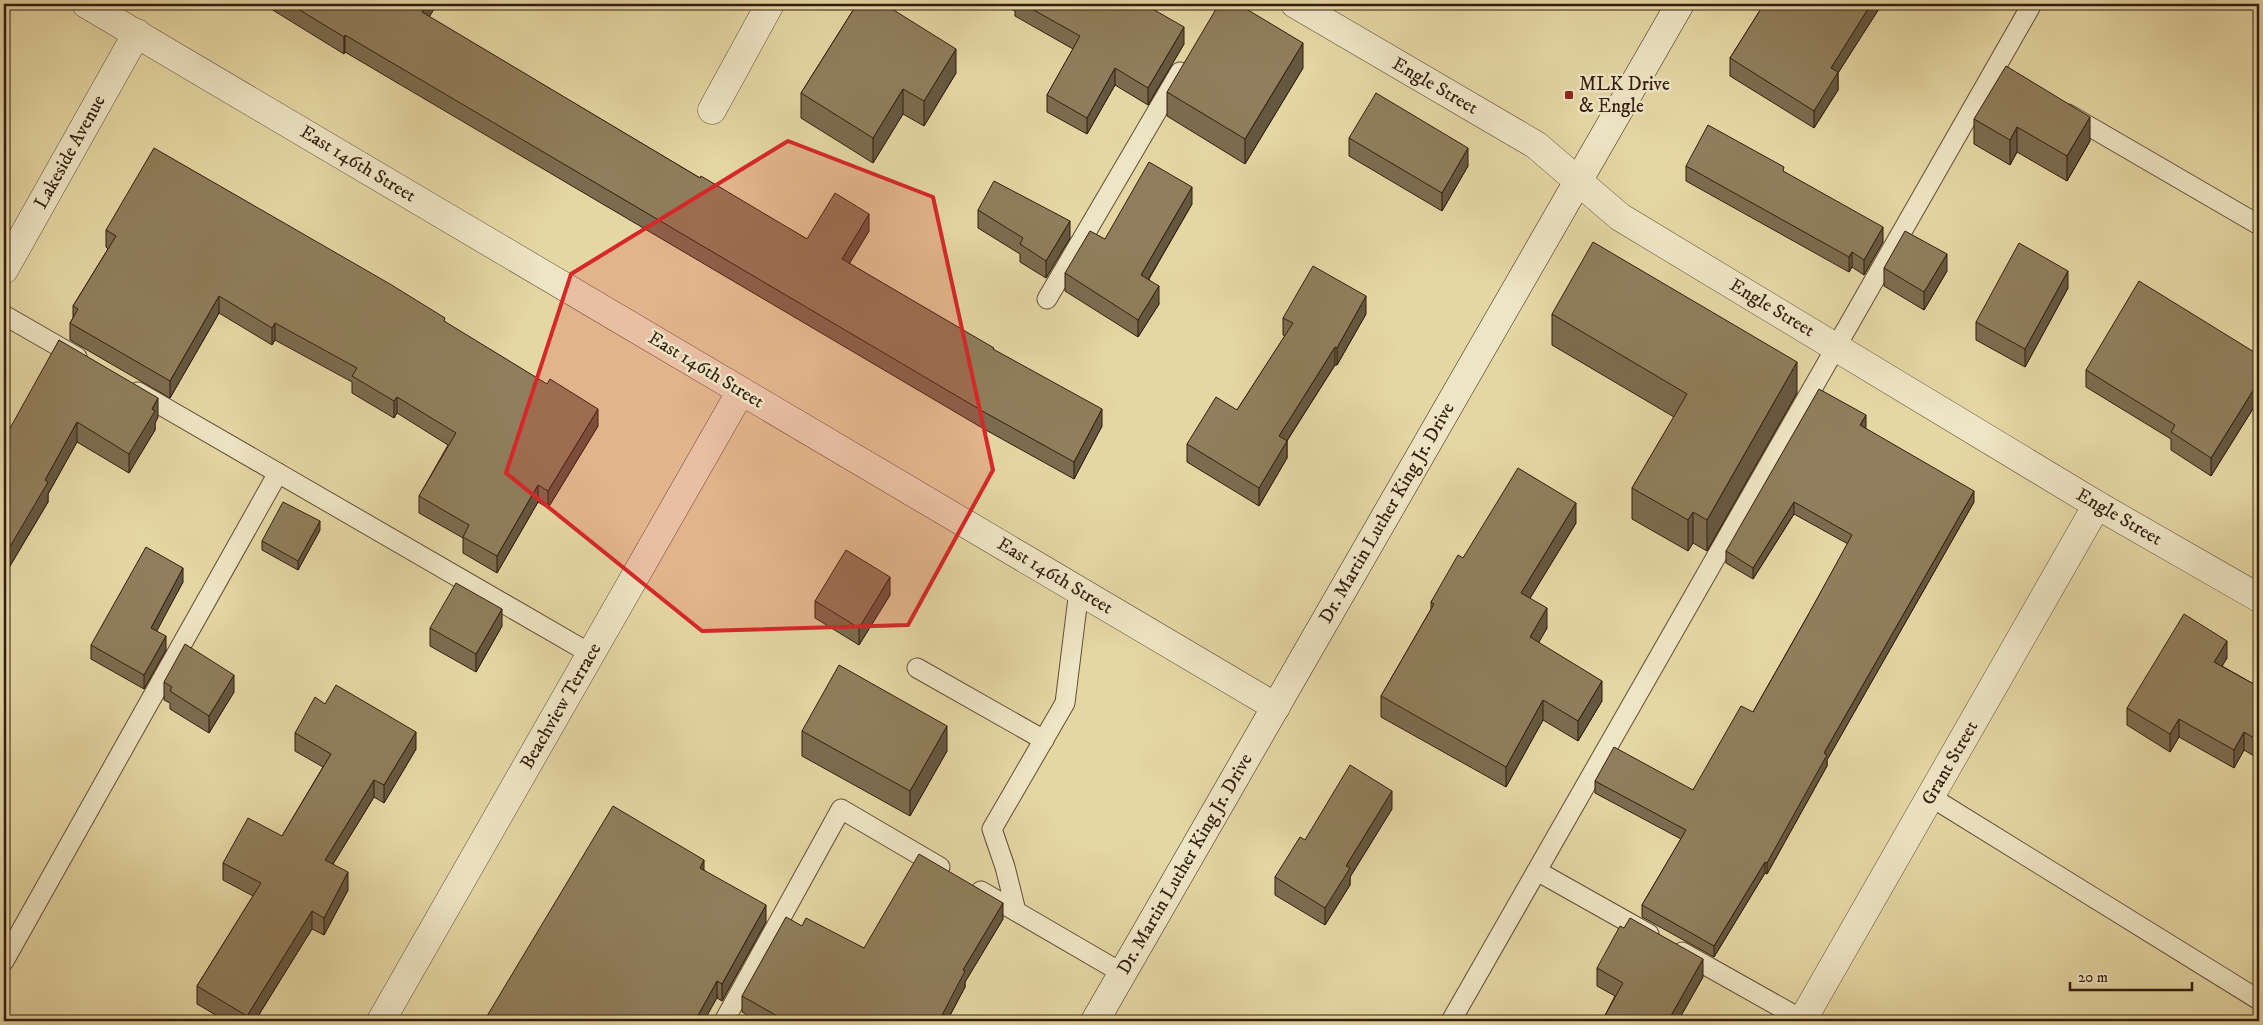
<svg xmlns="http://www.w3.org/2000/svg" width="2263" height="1025" font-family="'IM FELL DW Pica',serif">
<rect width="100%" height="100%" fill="#e5d7a4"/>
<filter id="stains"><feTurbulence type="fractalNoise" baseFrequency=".004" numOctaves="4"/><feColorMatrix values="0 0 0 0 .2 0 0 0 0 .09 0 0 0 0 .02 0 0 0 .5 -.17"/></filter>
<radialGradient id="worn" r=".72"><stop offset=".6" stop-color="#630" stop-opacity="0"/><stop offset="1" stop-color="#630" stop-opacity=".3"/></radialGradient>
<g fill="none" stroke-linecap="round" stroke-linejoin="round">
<defs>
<g id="lane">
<polyline points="2068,114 2259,225"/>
<polyline points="1047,299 1180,72"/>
<polyline points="4,315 77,357"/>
<polyline points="138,392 591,654"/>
<polyline points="917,668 1044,740"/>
<polyline points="1931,797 2259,1000"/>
<polyline points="1537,871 1649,934"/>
<polyline points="981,891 1122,973"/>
<polyline points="1016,911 1005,867 992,829 1065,703 1079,590"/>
<polyline points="1682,952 1803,1020"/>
<polyline points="4,961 278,473"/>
<polyline points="724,1021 841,809 940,867"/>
<polyline points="1451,1021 2032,4"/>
</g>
<g id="street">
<polyline points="86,4 1276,707"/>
<polyline points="1295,4 1536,145 1620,217 2097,505 2259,598"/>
<polyline points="712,110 770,4"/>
<polyline points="4,270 137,33"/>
<polyline points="381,1021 741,391"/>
<polyline points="1802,1021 2097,505"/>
</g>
<polyline id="secondary" points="1095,1021 1680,4"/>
</defs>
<use href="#lane" stroke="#604c34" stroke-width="21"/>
<use href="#street" stroke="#604c34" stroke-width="29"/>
<use href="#secondary" stroke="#331d0e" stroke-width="29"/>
<use href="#lane" stroke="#eee5c4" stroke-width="19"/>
<use href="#street" stroke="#eee5c4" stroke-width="28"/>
<use href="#secondary" stroke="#eee5c4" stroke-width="28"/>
</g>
<g fill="#7c6c4f" stroke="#331d0e">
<polygon points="263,4 437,4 429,17 700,178 807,239 869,231 849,263 994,350 1102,426 1074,479 984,429 345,52 344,54"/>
<polygon points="857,4 886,4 885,5 956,73 924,126 903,114 873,163 801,118 801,93"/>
<polygon points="1002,4 1144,4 1184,44 1148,105 1115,85 1087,134 1047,112 1047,95 1073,49 1015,16 1015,11"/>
<polygon points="1764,4 1882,4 1838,73 1838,90 1814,128 1730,76 1730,58"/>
<polygon points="1303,68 1245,164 1167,116 1167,92"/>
<polygon points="1974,119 2090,141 2067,181 2017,152 2010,165 1974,144"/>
<polygon points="1349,138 1468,166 1442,211 1349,156"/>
<polygon points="1686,166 1784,172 1883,242 1864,275 1852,267 1849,272 1686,181"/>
<polygon points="2259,181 2259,201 2255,198 2255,189"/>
<polygon points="1192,204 1149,279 1159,304 1138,337 1065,291 1065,273 1105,239"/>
<polygon points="978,210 1070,238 1046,278 1020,262 1020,254 978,228"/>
<polygon points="106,230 445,322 598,426 548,508 538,502 497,573 463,553 463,538 419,513 419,496 448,445 397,413 394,418 352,393 352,382 275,340 272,345 219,313 170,398 70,340 70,323 73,318 73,306 108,249 106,247"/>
<polygon points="1884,268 1947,271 1924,310 1884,286"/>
<polygon points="2068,288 2025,367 1976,340 1976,322"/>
<polygon points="1366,314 1337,365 1335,365 1287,441 1287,458 1259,506 1187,462 1187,444 1237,410 1285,336 1283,335 1283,318"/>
<polygon points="1552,314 1797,393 1707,551 1693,543 1688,551 1632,519 1632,488 1674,417 1552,345"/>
<polygon points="59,340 158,417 155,423 155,430 129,473 77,442 48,494 48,502 4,576"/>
<polygon points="2259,355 2259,399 2211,476 2171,450 2171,439 2086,387 2086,370"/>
<polygon points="1866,427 1865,428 1974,502 1827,760 1827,766 1767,874 1765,873 1714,957 1642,917 1642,905 1681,839 1595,793 1595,781 1693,790 1753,712 1807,617 1848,544 1794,514 1753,579 1726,563 1726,551"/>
<polygon points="1576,523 1530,598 1547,628 1538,643 1602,701 1578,741 1543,720 1506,787 1381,717 1381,696 1431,609 1431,602 1463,558"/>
<polygon points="320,530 298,570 262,550 262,541"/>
<polygon points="183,582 156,631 166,650 144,689 91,659 91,645"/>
<polygon points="890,595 859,645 815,618 815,601"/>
<polygon points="502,626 476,672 430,646 430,628"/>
<polygon points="2227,658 2222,666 2259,687 2259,759 2244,750 2234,768 2179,737 2170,752 2127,725 2127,708"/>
<polygon points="164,682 234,692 209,733 170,709 170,703 164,700"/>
<polygon points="325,704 416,749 384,803 374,797 333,864 348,890 324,935 312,929 255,1021 226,1021 197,1004 197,986 253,896 223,880 223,863 282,836 323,767 295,751 295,733"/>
<polygon points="802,731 947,751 910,816 802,756"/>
<polygon points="1392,809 1350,877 1350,885 1325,925 1275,895 1275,877 1305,840"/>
<polygon points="704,870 766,922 722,1001 717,998"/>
<polygon points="1003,919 965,982 965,987 947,1021 758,1021 742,1012 742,996 802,926 864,948"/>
<polygon points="1597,968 1703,977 1678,1021 1602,1021 1615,996 1597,986"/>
</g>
<g fill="#655840" stroke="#331d0e">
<polygon points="427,4 437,4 422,29 422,12"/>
<polygon points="1871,4 1882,4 1838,73 1838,90 1814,128 1814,111 1831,68"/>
<polygon points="1184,27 1184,44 1148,105 1148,88"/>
<polygon points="345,35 345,52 344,54 344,37"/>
<polygon points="1303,43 1303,68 1245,164 1245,139"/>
<polygon points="956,49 956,73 924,126 924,101"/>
<polygon points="1115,68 1115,85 1087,134 1087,118"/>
<polygon points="903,89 903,114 873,163 873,138"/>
<polygon points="2090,117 2090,141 2067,181 2067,156"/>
<polygon points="2017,127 2017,152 2010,165 2010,140"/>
<polygon points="1468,148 1468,166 1442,211 1442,193"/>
<polygon points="1192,187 1192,204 1141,292 1141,275"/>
<polygon points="869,214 869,231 842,276 842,259"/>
<polygon points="1070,221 1070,238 1046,278 1046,261"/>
<polygon points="1883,227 1883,242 1864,275 1864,260"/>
<polygon points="1852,252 1852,267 1849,272 1849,257"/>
<polygon points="1947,254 1947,271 1924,310 1924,292"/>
<polygon points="2068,271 2068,288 2025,367 2025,349"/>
<polygon points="1159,286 1159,304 1138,337 1138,320"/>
<polygon points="219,296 219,313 170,398 170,381"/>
<polygon points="1366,296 1366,314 1337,365 1337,348"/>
<polygon points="275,323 275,340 272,345 272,328"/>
<polygon points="1335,347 1335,365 1279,453 1279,436"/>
<polygon points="1797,362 1797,393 1707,551 1707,520"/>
<polygon points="2259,381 2259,399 2211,476 2211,458"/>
<polygon points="397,397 397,413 394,418 394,401"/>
<polygon points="158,398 158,417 155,423 155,430 129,473 129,454"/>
<polygon points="598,409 598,426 548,508 548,491"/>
<polygon points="1102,409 1102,426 1074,479 1074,462"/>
<polygon points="1866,415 1866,427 1860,437 1860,425"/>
<polygon points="77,422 77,442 48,494 48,502 4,576 4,557 45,480"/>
<polygon points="1287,441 1287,458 1259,506 1259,488"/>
<polygon points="538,485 538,502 497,573 497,556"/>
<polygon points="1974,491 1974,502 1827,760 1827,766 1767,874 1767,863 1824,753"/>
<polygon points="1794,502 1794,514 1753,579 1753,568"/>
<polygon points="1576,503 1576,523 1521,613 1521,593"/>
<polygon points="1693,512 1693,543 1688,551 1688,520"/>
<polygon points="320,521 320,530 298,570 298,561"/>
<polygon points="183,568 183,582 151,642 151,628"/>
<polygon points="890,577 890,595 859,645 859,628"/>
<polygon points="1547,608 1547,628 1530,658 1530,637"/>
<polygon points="502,609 502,626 476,672 476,654"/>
<polygon points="166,636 166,650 144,689 144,675"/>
<polygon points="2227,641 2227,658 2214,679 2214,662"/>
<polygon points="234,675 234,692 209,733 209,716"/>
<polygon points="1602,681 1602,701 1578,741 1578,721"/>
<polygon points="1543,700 1543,720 1506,787 1506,767"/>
<polygon points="2179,719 2179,737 2170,752 2170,734"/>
<polygon points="947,726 947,751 910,816 910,791"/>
<polygon points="416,732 416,749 384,803 384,785"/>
<polygon points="2244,732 2244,750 2234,768 2234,750"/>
<polygon points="374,780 374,797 325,877 325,860"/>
<polygon points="1392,791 1392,809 1350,877 1350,885 1325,925 1325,908 1346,866"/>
<polygon points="704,860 704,877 700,868"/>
<polygon points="1765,862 1765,873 1714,957 1714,946"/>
<polygon points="348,872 348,890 324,935 324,918"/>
<polygon points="1003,903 1003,919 965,982 965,987 947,1021 939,1021 963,970"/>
<polygon points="766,905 766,922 722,1001 722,984"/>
<polygon points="312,911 312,929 255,1021 247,1021 247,1016"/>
<polygon points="1703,959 1703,977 1678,1021 1668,1021"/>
<polygon points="717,981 717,998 704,1021 695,1021"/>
</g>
<g fill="#907e5c" stroke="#331d0e">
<polygon points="290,4 427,4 422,12 700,178 701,176 807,239 835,193 869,214 842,259 994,348 993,349 1102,409 1074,462 984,412 345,35 344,37"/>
<polygon points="857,4 884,4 956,49 924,101 903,89 873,138 801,93"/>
<polygon points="1023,4 1144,4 1184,27 1148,88 1115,68 1087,118 1047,95 1080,36"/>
<polygon points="1219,4 1238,4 1303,43 1245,139 1167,92"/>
<polygon points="1764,4 1871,4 1831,68 1838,72 1814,111 1730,58"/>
<polygon points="2006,66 2090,117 2067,156 2017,127 2010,140 1974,119"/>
<polygon points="1376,93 1468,148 1442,193 1349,138"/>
<polygon points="1708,125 1784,167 1783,171 1883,227 1864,260 1852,252 1849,257 1686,166"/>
<polygon points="154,148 390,284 445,318 444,321 547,384 550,379 598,409 548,491 538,485 497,556 463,537 469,525 419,496 456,433 397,397 394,401 352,376 357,368 275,323 272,328 219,296 170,381 70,323 78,309 73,306 116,236 106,230"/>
<polygon points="1149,162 1192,187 1141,275 1159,286 1138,320 1065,273 1090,231 1105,239"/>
<polygon points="994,181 1070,221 1046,261 1020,244 1023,238 978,210"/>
<polygon points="2259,181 2259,192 2255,189"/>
<polygon points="1905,231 1947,254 1924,292 1884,268"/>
<polygon points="1593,242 1797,362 1707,520 1693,512 1688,520 1632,488 1687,394 1552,314"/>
<polygon points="2019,243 2068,271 2025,349 1976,322"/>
<polygon points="1313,266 1366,296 1337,348 1335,347 1279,436 1287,441 1259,488 1187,444 1216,397 1237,410 1293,323 1283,318"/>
<polygon points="2139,281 2259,355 2259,381 2211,458 2171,432 2175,425 2086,370"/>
<polygon points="59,340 158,398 152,409 155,411 129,454 77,422 45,480 48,482 4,557 4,439"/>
<polygon points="1819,389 1866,415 1860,425 1974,491 1824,753 1827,755 1767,863 1765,862 1714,946 1642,905 1686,830 1595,781 1614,747 1693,790 1741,706 1753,712 1807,617 1852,535 1794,502 1753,568 1726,551"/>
<polygon points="1518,468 1576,503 1521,593 1547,608 1530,637 1602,681 1578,721 1543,700 1506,767 1381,696 1434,604 1431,602 1458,555 1463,558"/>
<polygon points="283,502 320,521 298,561 262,541"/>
<polygon points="146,547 183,568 151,628 166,636 144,675 91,645"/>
<polygon points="846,550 890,577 859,628 815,601"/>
<polygon points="456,583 502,609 476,654 430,628"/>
<polygon points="2184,614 2227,641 2214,662 2259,687 2259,741 2244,732 2234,750 2179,719 2170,734 2127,708"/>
<polygon points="185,644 234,675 209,716 170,691 172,687 164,682"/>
<polygon points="839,665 947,726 910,791 802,731"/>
<polygon points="336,685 416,732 384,785 374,780 325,860 348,872 324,918 312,911 247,1016 197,986 261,883 223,863 248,818 282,836 331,754 295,733 315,697 325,704"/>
<polygon points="1350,765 1392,791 1346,866 1350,868 1325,908 1275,877 1300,837 1305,840"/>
<polygon points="613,806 704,860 700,868 766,905 722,984 717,981 695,1021 484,1021"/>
<polygon points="919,854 1003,903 963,970 965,971 939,1021 786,1021 742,996 786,917 802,926 806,918 864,948"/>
<polygon points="1630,918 1703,959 1668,1021 1602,1021 1623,983 1597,968 1620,926 1624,928"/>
</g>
<path fill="#d62828" fill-opacity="0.2" stroke="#d62828" stroke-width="4" stroke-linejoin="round" d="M788 141 933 197 993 470 908 625 702 631 506 473 571 274Z"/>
<rect fill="#8f2418" stroke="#eee5c4" stroke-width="2" x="1564" y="90" width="10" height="10" rx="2.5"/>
<g text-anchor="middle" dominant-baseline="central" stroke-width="5" stroke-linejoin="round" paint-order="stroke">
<g font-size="19" fill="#331d0e" stroke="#eee5c4" text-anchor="start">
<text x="1579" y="84">MLK Drive<tspan x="1579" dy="22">&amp; Engle</tspan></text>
</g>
<g font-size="19" fill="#331d0e" stroke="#eee5c4">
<text transform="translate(1435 86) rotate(30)">Engle Street</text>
<text transform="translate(70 152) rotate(-61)">Lakeside Avenue</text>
<text transform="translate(358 164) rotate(31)">East 146th Street</text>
<text transform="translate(1772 308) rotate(31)">Engle Street</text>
<text transform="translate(706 370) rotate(31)">East 146th Street</text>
<text transform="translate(1387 513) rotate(-60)">Dr. Martin Luther King Jr. Drive</text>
<text transform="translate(2119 517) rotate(30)">Engle Street</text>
<text transform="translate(1055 576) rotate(31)">East 146th Street</text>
<text transform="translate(561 706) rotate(-60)">Beachview Terrace</text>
<text transform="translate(1950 763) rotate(-60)">Grant Street</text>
<text transform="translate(1185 864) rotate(-60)">Dr. Martin Luther King Jr. Drive</text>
</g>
</g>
<rect width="2263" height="1025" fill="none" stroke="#e5d7a4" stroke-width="20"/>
<rect x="5" y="5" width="2253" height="1015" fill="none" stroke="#331d0e" stroke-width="2.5"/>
<rect x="10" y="10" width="2243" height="1005" fill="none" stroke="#331d0e"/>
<path d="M2070 982v8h122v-8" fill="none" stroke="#331d0e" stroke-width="2.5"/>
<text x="2078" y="982" font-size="15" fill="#331d0e" stroke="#eee5c4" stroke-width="4" paint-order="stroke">20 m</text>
<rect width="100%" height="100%" filter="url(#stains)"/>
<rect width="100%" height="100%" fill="url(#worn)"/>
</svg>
